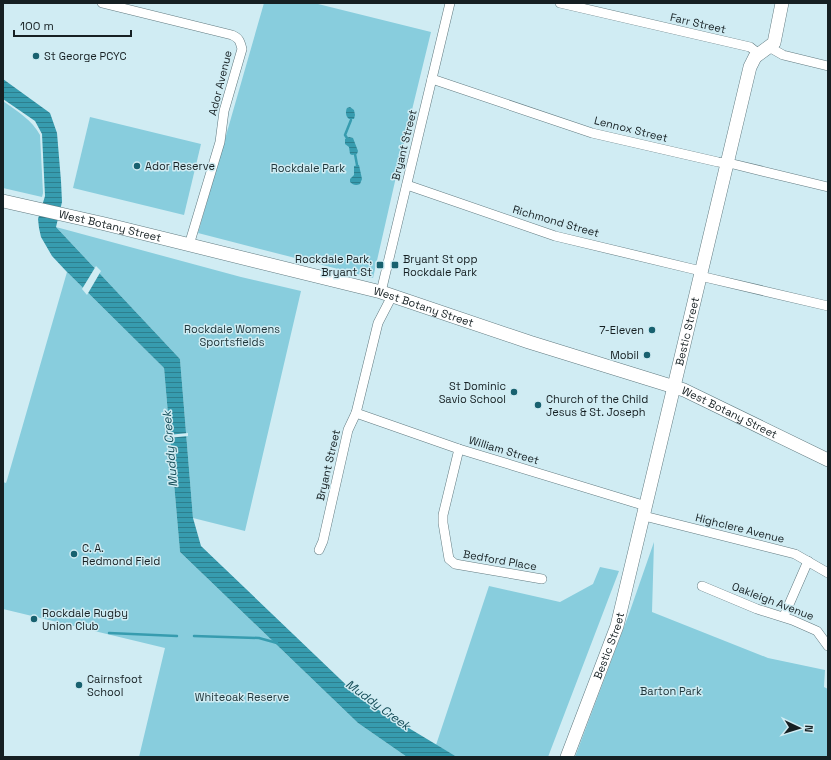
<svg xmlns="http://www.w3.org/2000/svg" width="831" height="760" font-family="'Space Grotesk',sans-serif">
<defs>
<pattern id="water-rules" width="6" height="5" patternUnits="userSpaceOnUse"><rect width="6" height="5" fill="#379caf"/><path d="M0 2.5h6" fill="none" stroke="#2d7f8e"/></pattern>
</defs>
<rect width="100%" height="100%" fill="#d0ecf3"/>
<g fill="#88cddd">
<polygon points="264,3 314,3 431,32 401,155 373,278 198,233"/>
<path d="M3 101C17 111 32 120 40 135L43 193 42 197 3 188Z"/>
<polygon points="90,117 201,144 184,215 73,188"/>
<polygon points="56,227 241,277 301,291 245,531 193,518 180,359"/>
<polygon points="67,272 164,368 180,552 358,723 407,757 139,757 165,648 3,609 3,482 6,483 7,480"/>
<polygon points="654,542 652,612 768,658 825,670 824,687 828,689 828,757 575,757 630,611"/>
<polygon points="600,567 619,571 548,757 457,757 436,745 489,586 560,602 593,584"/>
</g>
<g fill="url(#water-rules)">
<polygon points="3,79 50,113 57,133 61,181 62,202 56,227 180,359 193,518 201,546 362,700 457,757 407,757 358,723 180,552 164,368 67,272 52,256 41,237 39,228 38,219 45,196 42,134 35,121 3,99"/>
<path d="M350 107 354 110 355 115 354 119H349C346 117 345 112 347 108Z"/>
<polygon points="349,137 353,138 358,151 357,154 352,155 350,154 349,147 345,144 345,139"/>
<path d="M359 165 362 179 360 184C356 186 353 185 350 182V179L354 175V166Z"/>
</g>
<g fill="#d0ecf3">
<polygon points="96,266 101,271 87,295 82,289"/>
<polygon points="188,433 188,436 168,438 168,435"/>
</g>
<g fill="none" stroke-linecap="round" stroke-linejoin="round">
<g stroke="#379caf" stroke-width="2.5">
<polyline points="347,138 345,135 351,120"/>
<polyline points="355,154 357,165"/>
<polyline points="109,633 177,636"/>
<polyline points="194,636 259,638 277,643"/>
</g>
<defs>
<g id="street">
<path d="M102 3 232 35C239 38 240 41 242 49L224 111 220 142 189 245"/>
<polyline points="560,3 750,47 759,54"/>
<polyline points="769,47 783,55 828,66"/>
<polyline points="432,79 592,133 718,162 733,164 828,187"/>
<polyline points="407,185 555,236 701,271"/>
<polyline points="700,276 828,306"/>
<polyline points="381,292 450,3"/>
<polyline points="356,413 459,449 646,506"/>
<polyline points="459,449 443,515 443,523 449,559 455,564 542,579"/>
<polyline points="644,516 795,554 828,573"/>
<polyline points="319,550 323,541 348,430 356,413 378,323 392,296"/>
<polyline points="702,586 757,609 792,620 817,631 828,646"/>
<polyline points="784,616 808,561"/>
</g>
<g id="secondary">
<path id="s1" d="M3 201 105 224 381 292 529 342 684 390 828 460"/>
<path id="s2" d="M567 757 617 626 750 67 755 57 774 43 782 3"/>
</g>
</defs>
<use href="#street" stroke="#627b81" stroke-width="10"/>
<use href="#secondary" stroke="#627b81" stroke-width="14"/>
<use href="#street" stroke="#fff" stroke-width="9"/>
<use href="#secondary" stroke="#fff" stroke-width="13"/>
</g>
<g fill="#18616f" stroke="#d0ecf3" stroke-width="1.5">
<circle cx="36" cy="56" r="4"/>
<circle cx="137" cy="166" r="4"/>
<rect x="376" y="261" width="8" height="8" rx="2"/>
<rect x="391" y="261" width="8" height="8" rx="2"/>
<circle cx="652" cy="330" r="4"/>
<circle cx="647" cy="355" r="4"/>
<circle cx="514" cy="392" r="4"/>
<circle cx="538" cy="405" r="4"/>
<circle cx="74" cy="554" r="4"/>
<circle cx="34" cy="619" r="4"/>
<circle cx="79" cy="685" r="4"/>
</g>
<g text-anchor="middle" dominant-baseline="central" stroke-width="3" stroke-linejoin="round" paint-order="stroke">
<g font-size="11" fill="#162023" stroke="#d0ecf3">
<text transform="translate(698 23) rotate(13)">Farr Street</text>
<text transform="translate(220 83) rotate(-76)">Ador Avenue</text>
<text transform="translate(631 129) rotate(14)">Lennox Street</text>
<text transform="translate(404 145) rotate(-76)">Bryant Street</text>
<text transform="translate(556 221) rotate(16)">Richmond Street</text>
<text stroke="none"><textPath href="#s1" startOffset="110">West Botany Street</textPath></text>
<text stroke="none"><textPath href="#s1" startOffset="434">West Botany Street</textPath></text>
<text stroke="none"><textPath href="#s2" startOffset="443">Bestic Street</textPath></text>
<text stroke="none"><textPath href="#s1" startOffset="758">West Botany Street</textPath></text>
<text transform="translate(504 450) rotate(17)">William Street</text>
<text transform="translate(328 465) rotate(-77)">Bryant Street</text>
<text transform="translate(740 528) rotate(14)">Highclere Avenue</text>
<text transform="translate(500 560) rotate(10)">Bedford Place</text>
<text transform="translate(773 601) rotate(21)">Oakleigh Avenue</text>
<text stroke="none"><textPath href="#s2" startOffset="119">Bestic Street</textPath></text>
</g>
<g font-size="11" fill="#162023" stroke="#d0ecf3" text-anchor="start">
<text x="44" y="56">St George PCYC</text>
<text x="145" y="166">Ador Reserve</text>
<text x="372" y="259" text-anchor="end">Rockdale Park,<tspan x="372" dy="13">Bryant St</tspan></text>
<text x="403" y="259">Bryant St opp<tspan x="403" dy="13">Rockdale Park</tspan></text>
<text x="644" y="330" text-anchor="end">7-Eleven</text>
<text x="639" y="355" text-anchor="end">Mobil</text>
<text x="506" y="386" text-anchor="end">St Dominic<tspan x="506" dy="13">Savio School</tspan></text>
<text x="546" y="399">Church of the Child<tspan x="546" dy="13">Jesus &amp; St. Joseph</tspan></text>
<text x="82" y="548">C. A.<tspan x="82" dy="13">Redmond Field</tspan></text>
<text x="42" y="613">Rockdale Rugby<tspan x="42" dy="13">Union Club</tspan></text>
<text x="87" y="679">Cairnsfoot<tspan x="87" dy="13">School</tspan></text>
</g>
<g font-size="11" fill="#20373c" stroke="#d0ecf3">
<text x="308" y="168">Rockdale Park</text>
<text x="232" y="329">Rockdale Womens<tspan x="232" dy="13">Sportsfields</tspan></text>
<text x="671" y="691">Barton Park</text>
<text x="242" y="697">Whiteoak Reserve</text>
</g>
<g font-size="12" font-style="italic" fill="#164e59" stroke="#d0ecf3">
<text transform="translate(170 449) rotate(-95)">Muddy Creek</text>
<text transform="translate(378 705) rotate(36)">Muddy Creek</text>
</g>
</g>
<rect width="831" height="760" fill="none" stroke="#162023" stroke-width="8"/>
<g transform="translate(799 728) rotate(94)" stroke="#d0ecf3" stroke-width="3" paint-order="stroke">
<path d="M0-3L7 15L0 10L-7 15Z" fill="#162023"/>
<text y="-6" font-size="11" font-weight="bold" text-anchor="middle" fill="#162023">N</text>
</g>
<path d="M14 30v6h117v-6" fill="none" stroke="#162023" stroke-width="2"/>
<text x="20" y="30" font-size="12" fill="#162023" stroke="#d0ecf3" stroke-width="3" paint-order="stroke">100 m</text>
</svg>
